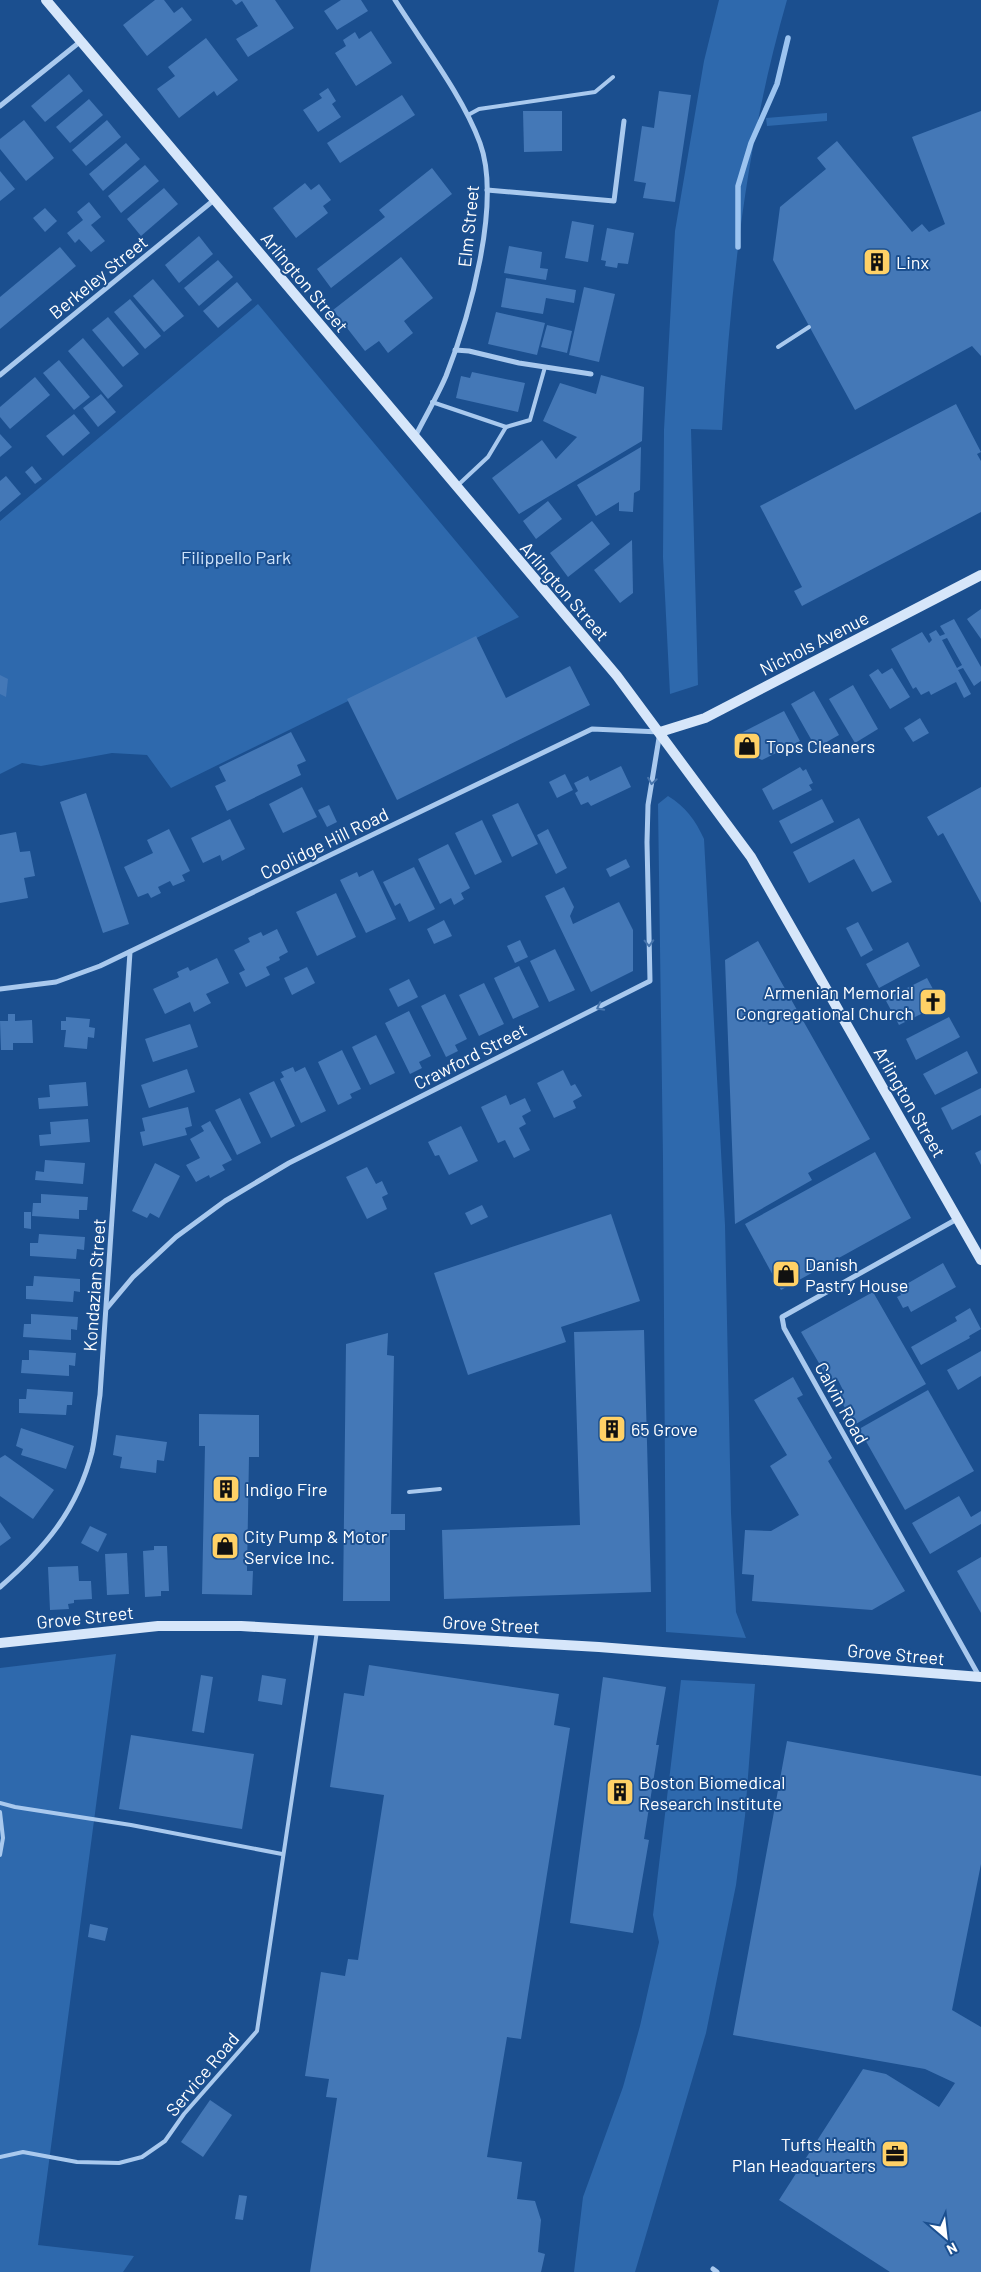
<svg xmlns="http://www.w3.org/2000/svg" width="981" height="2272" font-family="Barlow,sans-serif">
<rect width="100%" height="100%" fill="#1b4f8f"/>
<g fill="#2e69ad">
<path d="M719 0H787C746 142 731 284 722 430L691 429 698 685 670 694 663 557 664 430 675 231 704 61Z"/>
<polygon points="827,113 827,121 767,126 766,118"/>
<polygon points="258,304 519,617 171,788 147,755 112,753 41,766 22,763 0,774 0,521"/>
<path d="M668 796C685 806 696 821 704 839L725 1225 731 1513 736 1612 746 1638 666 1632 663 1159 658 804Z"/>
<polygon points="116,1654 38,2245 134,2256 123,2272 0,2272 0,1668"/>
<polygon points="681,1680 755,1684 745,1816 736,1885 706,2033 635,2272 574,2272 583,2197 623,2087 640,2026 659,1942 653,1915"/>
</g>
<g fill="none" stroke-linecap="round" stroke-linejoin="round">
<polyline stroke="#9cc4f0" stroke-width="5.5" points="738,247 738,186 751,143 777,84 788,38"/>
</g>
<g fill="#4478b7" fill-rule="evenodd">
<polygon points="155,0 164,0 174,13 182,7 192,20 147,56 123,25"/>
<polygon points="232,0 275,0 294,28 248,57 236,39 258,26 242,1 236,5"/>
<polygon points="341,0 361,0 368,11 337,30 324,11"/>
<polygon points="371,31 392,63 356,86 335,53 346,46 343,40 355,32 359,39"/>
<polygon points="206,38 238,80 217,96 214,91 179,118 157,89 175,76 168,67"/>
<polygon points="69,74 83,91 45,122 31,106"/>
<polygon points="328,88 336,101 332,104 341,117 318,132 303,110 322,98 319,94"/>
<polygon points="659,91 691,95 675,202 643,198 646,183 634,181 642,126 654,128"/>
<polygon points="402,95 415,115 340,163 327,143"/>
<polygon points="89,99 103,115 70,143 56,127"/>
<polygon points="523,111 562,111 562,151 524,152"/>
<polygon points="981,111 981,356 972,346 855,410 773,260 780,207 826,169 817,158 837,141 912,232 922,224 929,232 945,224 912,137"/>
<polygon points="24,120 54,158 26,181 0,149 0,139"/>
<polygon points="107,120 121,137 86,166 72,150"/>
<polygon points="126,143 140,159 103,191 89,174"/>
<polygon points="145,165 159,181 121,213 108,196"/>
<polygon points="432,168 452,194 331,288 317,269 385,217 379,210"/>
<polygon points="0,171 15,189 0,201"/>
<polygon points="305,183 311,190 319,184 331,200 323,206 328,213 296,238 273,208"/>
<polygon points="164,188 178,204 141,236 127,219"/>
<polygon points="89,202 101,217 91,225 105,241 91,252 79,239 75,243 67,233 83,220 77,212"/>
<polygon points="45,208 57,221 45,232 33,218"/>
<polygon points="572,221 594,225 588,262 565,258"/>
<polygon points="607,228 634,233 628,264 618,263 617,268 605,266 606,261 601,260"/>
<polygon points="199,236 213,254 179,283 165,265"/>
<polygon points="509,246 542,252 540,268 548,269 546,280 504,273"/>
<polygon points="60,247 76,266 0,329 0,297"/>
<polygon points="401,257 433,298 404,321 413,333 388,353 379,341 365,351 333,310"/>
<polygon points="218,260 233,277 199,306 184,288"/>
<polygon points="506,278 576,290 574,303 546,298 543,314 501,307"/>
<polygon points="153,279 184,316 164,332 133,296"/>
<polygon points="237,282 252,300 218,328 203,311"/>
<polygon points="584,287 615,294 599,362 569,355"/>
<polygon points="130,299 161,336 145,349 114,312"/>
<polygon points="496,312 545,323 537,355 488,344"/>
<polygon points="108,317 139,354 123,367 92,330"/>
<polygon points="547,325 572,331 567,353 541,347"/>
<polygon points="83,338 123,386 108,399 68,351"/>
<polygon points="59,360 90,397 74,410 43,373"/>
<polygon points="472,372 525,383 518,412 456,398 461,376 470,378"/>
<polygon points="601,375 644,387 642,441 519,514 492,478 542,440 556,459 577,437 543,421 560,383 596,394"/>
<polygon points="35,377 50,395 10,429 0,417 0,407"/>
<polygon points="101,394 116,412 98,427 83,408"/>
<polygon points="956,404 981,452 977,454 981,461 981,512 802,606 794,591 802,587 760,506"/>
<polygon points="74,414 90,433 63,456 46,436"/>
<polygon points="0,434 12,447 0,457"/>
<polygon points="641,447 640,490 634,493 633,512 619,511 619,502 596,516 577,485"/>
<polygon points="32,466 42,479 35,484 25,472"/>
<polygon points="6,476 21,494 0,512 0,481"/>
<polygon points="548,501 562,519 536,539 523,521"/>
<polygon points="592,521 610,544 568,577 550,553"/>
<polygon points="632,540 633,593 620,603 594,570"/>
<polygon points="981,609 981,639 967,619"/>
<path d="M954 619 981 667V681L974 686 963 668 958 670 971 694 964 698 956 682 931 695 929 691 921 695 916 687 913 689 891 649 922 632 929 643 932 640 929 634 936 630 940 636 945 634 940 626ZM947 638 962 665 957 668 942 640Z"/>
<polygon points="476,636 506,698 570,666 590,705 397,800 347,699"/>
<polygon points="892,668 910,697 890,709 869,675 878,669 882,674"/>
<polygon points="0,675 8,679 6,697 0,694"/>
<polygon points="853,685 878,729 855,743 829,699"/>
<polygon points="814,691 839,735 816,748 791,704"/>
<polygon points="784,711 800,741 762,760 737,749 741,733"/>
<polygon points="920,718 929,733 913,742 904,728"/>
<polygon points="291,732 306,761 297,765 301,775 227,811 215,786 226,781 219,767"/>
<polygon points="621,766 631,787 591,806 588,802 581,805 575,793 578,791 574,783 588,776 590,781"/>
<polygon points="800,767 803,771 806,769 813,783 809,785 812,790 773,810 762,789"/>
<polygon points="565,774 573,790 557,798 549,782"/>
<polygon points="302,787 317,817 283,833 269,804"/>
<polygon points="981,787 981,903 943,833 938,836 927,817"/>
<polygon points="86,793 129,924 103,933 60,802"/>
<polygon points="822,799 834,822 791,844 779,821"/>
<polygon points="518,803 538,844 512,857 492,815"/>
<polygon points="329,805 337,822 327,827 318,810"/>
<polygon points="859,818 892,882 872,892 854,859 809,883 793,852"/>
<polygon points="230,819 245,849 222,861 220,855 203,863 191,838"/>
<polygon points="482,820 502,862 475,875 455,833"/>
<polygon points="169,829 190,871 182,875 185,881 173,886 170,881 158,887 161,893 151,898 148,893 138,897 124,867 153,853 147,840"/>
<polygon points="548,829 567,868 556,874 537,835"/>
<polygon points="16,832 20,852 30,851 35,876 24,878 28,898 0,903 0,835"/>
<polygon points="448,844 470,888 461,893 464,899 454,905 451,898 440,904 418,859"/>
<polygon points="626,859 630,867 610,877 606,869"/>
<polygon points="414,867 435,909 409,922 400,903 395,906 383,882"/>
<polygon points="373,870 396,919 366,933 340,880 357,872 359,877"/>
<polygon points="564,887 574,907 570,916 573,924 619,902 633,930 633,971 591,992 545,896"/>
<polygon points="336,893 356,937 317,956 296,912"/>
<polygon points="444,920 452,936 434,944 427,929"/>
<polygon points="858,922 873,950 861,957 846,928"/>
<polygon points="277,929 288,952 279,957 280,960 266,967 270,975 246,987 239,973 245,970 234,950 250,942 248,938 261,932 263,936"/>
<polygon points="520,940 528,957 515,963 507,946"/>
<polygon points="758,941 870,1139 808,1173 812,1180 735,1224 725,960"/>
<polygon points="908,942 920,966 879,988 866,964"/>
<polygon points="555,949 575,990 549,1002 530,961"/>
<polygon points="217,958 229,983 206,994 211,1003 194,1012 190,1002 165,1014 153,989 179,977 177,972 188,967 190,971"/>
<polygon points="519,966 539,1007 513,1019 494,978"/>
<polygon points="307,967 315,983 292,995 284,978"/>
<polygon points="927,978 941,1004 899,1025 885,999"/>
<polygon points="409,979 418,997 398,1007 389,989"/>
<polygon points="484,983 504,1024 479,1036 459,995"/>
<polygon points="445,994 467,1039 455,1045 458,1051 446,1057 421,1006"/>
<polygon points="409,1011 431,1056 419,1062 422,1068 410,1074 385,1023"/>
<polygon points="8,1014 15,1014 15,1021 32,1020 33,1043 13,1043 13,1050 1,1050 0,1021 8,1021"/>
<polygon points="66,1017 90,1019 89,1027 95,1028 94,1038 88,1037 87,1049 64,1047 66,1030 61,1030 61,1021 66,1021"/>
<polygon points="949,1017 960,1037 916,1060 906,1039"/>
<polygon points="190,1024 198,1047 153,1062 145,1039"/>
<polygon points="376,1035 395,1073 370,1085 352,1047"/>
<polygon points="342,1050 361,1089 350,1094 352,1098 338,1105 318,1062"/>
<polygon points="967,1051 978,1073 935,1095 923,1074"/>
<polygon points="293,1067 295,1072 305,1067 326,1111 301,1123 280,1079 284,1077 281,1072"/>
<polygon points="187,1069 195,1092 149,1108 141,1085"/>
<polygon points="563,1070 571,1086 575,1084 582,1096 573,1101 576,1108 554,1118 537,1083"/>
<polygon points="274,1081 295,1126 271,1138 249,1093"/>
<polygon points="86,1082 88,1106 39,1109 38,1098 50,1097 49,1085"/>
<polygon points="981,1088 981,1115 952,1130 941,1108"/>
<polygon points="506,1095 510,1105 525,1098 531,1111 522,1116 526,1124 519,1128 530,1150 514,1158 505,1140 498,1143 481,1107"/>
<polygon points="240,1098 261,1143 237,1155 215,1110"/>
<polygon points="188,1107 192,1126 185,1128 187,1135 143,1146 140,1132 145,1131 142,1118"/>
<polygon points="88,1119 90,1142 40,1146 39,1135 51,1134 50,1122"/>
<polygon points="210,1121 232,1160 222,1165 225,1170 210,1178 209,1175 196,1182 186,1165 200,1158 190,1139 204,1131 201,1126"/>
<polygon points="461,1126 478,1161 449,1175 439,1155 435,1156 428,1142"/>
<polygon points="981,1150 981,1165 975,1153"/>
<polygon points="875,1152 911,1218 781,1290 745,1224"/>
<polygon points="45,1160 85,1163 83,1184 35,1180 36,1171 44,1172"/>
<polygon points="155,1163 180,1176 159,1218 150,1213 147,1218 132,1211"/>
<polygon points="367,1167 376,1184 382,1181 388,1194 382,1197 387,1209 367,1219 346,1177"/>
<polygon points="41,1194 88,1197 87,1210 79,1210 79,1219 32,1216 33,1203 41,1203"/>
<polygon points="482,1205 488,1217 471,1225 465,1213"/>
<polygon points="24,1212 31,1212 31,1229 24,1228"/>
<polygon points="611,1214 640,1301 561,1327 566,1342 468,1375 434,1273"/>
<polygon points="39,1234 85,1237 84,1250 77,1249 76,1259 30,1256 30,1243 38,1243"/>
<polygon points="943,1263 956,1287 911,1312 908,1306 903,1308 897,1297 901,1295 898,1289"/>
<polygon points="34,1276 80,1279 80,1292 74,1291 73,1302 26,1299 26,1286 33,1286"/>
<polygon points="873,1292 926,1384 854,1425 837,1393 843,1390 838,1380 831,1384 801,1332"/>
<polygon points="970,1308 981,1329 969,1336 970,1338 921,1365 911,1347 957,1321 955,1317"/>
<polygon points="31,1314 78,1317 77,1330 71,1329 71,1340 23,1337 24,1324 31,1324"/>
<polygon points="644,1330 651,1592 444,1599 442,1530 580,1525 574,1332"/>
<polygon points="388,1333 387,1355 394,1356 391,1514 405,1514 405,1530 390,1530 390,1601 343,1601 346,1344"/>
<polygon points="29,1350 76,1353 75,1366 69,1365 69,1376 21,1373 22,1360 29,1360"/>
<polygon points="981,1351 981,1376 958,1390 947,1370"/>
<polygon points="793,1377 803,1395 797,1398 832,1458 828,1461 905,1591 872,1610 752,1601 754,1575 742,1574 745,1530 771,1531 799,1515 770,1466 787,1455 754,1400"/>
<polygon points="27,1389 73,1392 72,1405 67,1405 66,1415 19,1413 19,1399 26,1399"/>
<polygon points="928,1390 974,1471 905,1510 859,1429"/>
<polygon points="199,1414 259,1415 259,1457 249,1457 247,1571 253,1571 252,1595 202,1594 205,1446 199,1446"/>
<polygon points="21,1428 74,1446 66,1469 21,1455 23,1449 16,1446"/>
<polygon points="116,1435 167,1442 164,1461 157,1460 156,1473 120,1468 122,1457 113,1455"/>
<polygon points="5,1455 54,1490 33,1519 0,1496 0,1458"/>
<polygon points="959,1496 971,1517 981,1511 981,1524 930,1554 912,1523"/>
<polygon points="0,1522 11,1538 0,1546"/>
<polygon points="90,1526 107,1534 98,1552 81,1543"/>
<polygon points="154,1546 167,1546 169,1591 161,1591 161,1596 145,1597 143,1551 154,1550"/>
<polygon points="127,1553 129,1594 107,1595 105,1554"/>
<polygon points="981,1557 981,1613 957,1571"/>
<polygon points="78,1566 79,1581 91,1581 92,1599 74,1600 74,1603 68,1604 69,1609 50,1610 48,1567"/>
<polygon points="369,1665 559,1694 554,1725 570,1728 521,2039 507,2037 487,2157 522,2162 517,2199 535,2201 541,2220 538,2252 545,2254 541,2272 310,2272 337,2098 326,2097 329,2079 305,2076 321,1972 345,1976 348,1959 358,1960 384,1795 330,1787 344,1693 364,1696"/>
<polygon points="201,1675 213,1677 204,1733 192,1731"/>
<polygon points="262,1675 286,1679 282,1705 258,1701"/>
<polygon points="603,1677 666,1687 656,1745 659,1745 644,1839 649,1840 633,1933 570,1923"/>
<polygon points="131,1735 254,1754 242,1829 119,1809"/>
<polygon points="787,1741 981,1776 981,1864 952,2010 981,2027 981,2272 890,2272 779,2200 863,2069 886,2074 939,2107 955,2083 925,2069 733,2035"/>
<polygon points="90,1924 108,1928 105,1941 88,1937"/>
<polygon points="210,2100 232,2115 203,2157 181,2142"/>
<polygon points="239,2195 247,2196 243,2220 235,2219"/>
</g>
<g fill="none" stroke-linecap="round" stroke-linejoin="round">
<g stroke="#a9c9ee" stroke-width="4">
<polyline points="468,115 479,109 595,92 613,77"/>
<polyline points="778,347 809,327"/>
<polyline points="432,402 506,427 488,457 457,486"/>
<polyline points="506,427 530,420 545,367"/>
<polyline points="409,1492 440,1489"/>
<polyline points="0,1803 15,1807 131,1825 282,1854"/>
<polyline points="0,1812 3,1838 0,1855"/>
<polyline points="0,2157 23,2152 77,2162 119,2163 142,2157 165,2141 184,2114 257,2031 317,1631"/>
</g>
<g stroke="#a9c9ee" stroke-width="5">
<path d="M395 0C422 43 463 96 480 143 502 203 469 318 446 376 437 397 425 417 415 437"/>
<polyline points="0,106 81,41"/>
<polyline points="487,190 614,201 624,121"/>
<polyline points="455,350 469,351 519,363 591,374"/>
<polyline points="0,375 214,200"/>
<polyline points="0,989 56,982 100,966 592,729 660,732 648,805 647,842 650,981 289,1163 225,1201 176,1237 133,1277 107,1308"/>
<polyline points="957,1219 782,1317 784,1328 979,1676"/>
<path d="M0 1587C44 1549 77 1511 92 1452 96 1434 97 1414 100 1395L130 952"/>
<polyline points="713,2269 717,2272"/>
</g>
<g stroke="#d6e6fa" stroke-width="10">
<polyline points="46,0 617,676 751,857 981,1260"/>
<polyline points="660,732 705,718 981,575"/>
<polyline points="0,1643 158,1626 241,1626 599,1647 981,1677"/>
</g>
</g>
<defs><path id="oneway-chevron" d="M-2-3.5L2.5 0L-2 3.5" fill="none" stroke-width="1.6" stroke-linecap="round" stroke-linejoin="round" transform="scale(1.25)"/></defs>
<g stroke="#4674ac">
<use href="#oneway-chevron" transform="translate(652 781) rotate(99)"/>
<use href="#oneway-chevron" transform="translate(649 943) rotate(88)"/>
<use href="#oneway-chevron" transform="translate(600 1007) rotate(153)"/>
</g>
<defs>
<symbol id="building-square" viewBox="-11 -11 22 22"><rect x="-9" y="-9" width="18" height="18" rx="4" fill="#ffd166" stroke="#1b4f8f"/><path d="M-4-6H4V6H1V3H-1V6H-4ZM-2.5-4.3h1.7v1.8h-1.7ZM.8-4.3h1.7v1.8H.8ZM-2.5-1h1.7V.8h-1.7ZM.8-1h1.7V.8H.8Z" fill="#111"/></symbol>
<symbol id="shop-square" viewBox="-11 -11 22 22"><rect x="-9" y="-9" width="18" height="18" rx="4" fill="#ffd166" stroke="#1b4f8f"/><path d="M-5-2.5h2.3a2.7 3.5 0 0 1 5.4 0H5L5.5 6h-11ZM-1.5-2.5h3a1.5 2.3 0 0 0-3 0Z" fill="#111"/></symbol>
<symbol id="church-square" viewBox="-11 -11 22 22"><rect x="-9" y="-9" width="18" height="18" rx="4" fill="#ffd166" stroke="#1b4f8f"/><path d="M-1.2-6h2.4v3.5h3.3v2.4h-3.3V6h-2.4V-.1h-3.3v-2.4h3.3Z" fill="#111"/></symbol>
<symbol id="office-square" viewBox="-11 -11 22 22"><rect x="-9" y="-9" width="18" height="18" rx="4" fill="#ffd166" stroke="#1b4f8f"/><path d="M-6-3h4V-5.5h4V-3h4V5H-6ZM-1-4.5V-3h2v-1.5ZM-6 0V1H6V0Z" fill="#111"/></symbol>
</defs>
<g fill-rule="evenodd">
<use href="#building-square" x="861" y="246" width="32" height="32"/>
<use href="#shop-square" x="731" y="730" width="32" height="32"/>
<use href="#church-square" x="917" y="986" width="32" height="32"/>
<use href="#shop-square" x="770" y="1258" width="32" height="32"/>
<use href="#building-square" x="596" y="1413" width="32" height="32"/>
<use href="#building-square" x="210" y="1473" width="32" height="32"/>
<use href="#shop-square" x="209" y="1530" width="32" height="32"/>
<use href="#building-square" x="604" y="1776" width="32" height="32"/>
<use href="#office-square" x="879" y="2138" width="32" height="32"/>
</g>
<g text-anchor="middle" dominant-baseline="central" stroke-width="4" stroke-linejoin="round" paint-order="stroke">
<g font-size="18" fill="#fff" stroke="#1b4f8f">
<text transform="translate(468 226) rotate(-84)">Elm Street</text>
<text transform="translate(98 277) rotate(-39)">Berkeley Street</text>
<text transform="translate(305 282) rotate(50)">Arlington Street</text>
<text transform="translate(565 591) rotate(49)">Arlington Street</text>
<text transform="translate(814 643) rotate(-27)">Nichols Avenue</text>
<text transform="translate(324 843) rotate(-26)">Coolidge Hill Road</text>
<text transform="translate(470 1056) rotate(-27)">Crawford Street</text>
<text transform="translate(910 1102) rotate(60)">Arlington Street</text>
<text transform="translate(94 1285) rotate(-86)">Kondazian Street</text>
<text transform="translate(842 1403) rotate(61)">Calvin Road</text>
<text transform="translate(85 1617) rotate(-6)">Grove Street</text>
<text transform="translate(491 1624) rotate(3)">Grove Street</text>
<text transform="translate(896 1654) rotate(5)">Grove Street</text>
<text transform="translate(202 2074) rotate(-50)">Service Road</text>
</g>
<g font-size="18" fill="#fff" stroke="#1b4f8f" text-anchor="start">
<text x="896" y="262">Linx</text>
<text x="766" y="746">Tops Cleaners</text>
<text x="914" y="992" text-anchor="end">Armenian Memorial<tspan x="914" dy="21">Congregational Church</tspan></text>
<text x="805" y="1264">Danish<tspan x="805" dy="21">Pastry House</tspan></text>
<text x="631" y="1429">65 Grove</text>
<text x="245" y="1489">Indigo Fire</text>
<text x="244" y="1536">City Pump &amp; Motor<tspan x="244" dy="21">Service Inc.</tspan></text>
<text x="639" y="1782">Boston Biomedical<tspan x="639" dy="21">Research Institute</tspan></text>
<text x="876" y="2144" text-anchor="end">Tufts Health<tspan x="876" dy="21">Plan Headquarters</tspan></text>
</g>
<g font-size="18" fill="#cfe3fa" stroke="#1b4f8f">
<text x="236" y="557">Filippello Park</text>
</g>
</g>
<g transform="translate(946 2237) rotate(152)" stroke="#1b4f8f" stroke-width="4" paint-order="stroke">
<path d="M0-4L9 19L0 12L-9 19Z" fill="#ffffff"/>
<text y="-8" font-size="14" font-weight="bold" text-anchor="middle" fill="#ffffff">N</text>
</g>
</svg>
